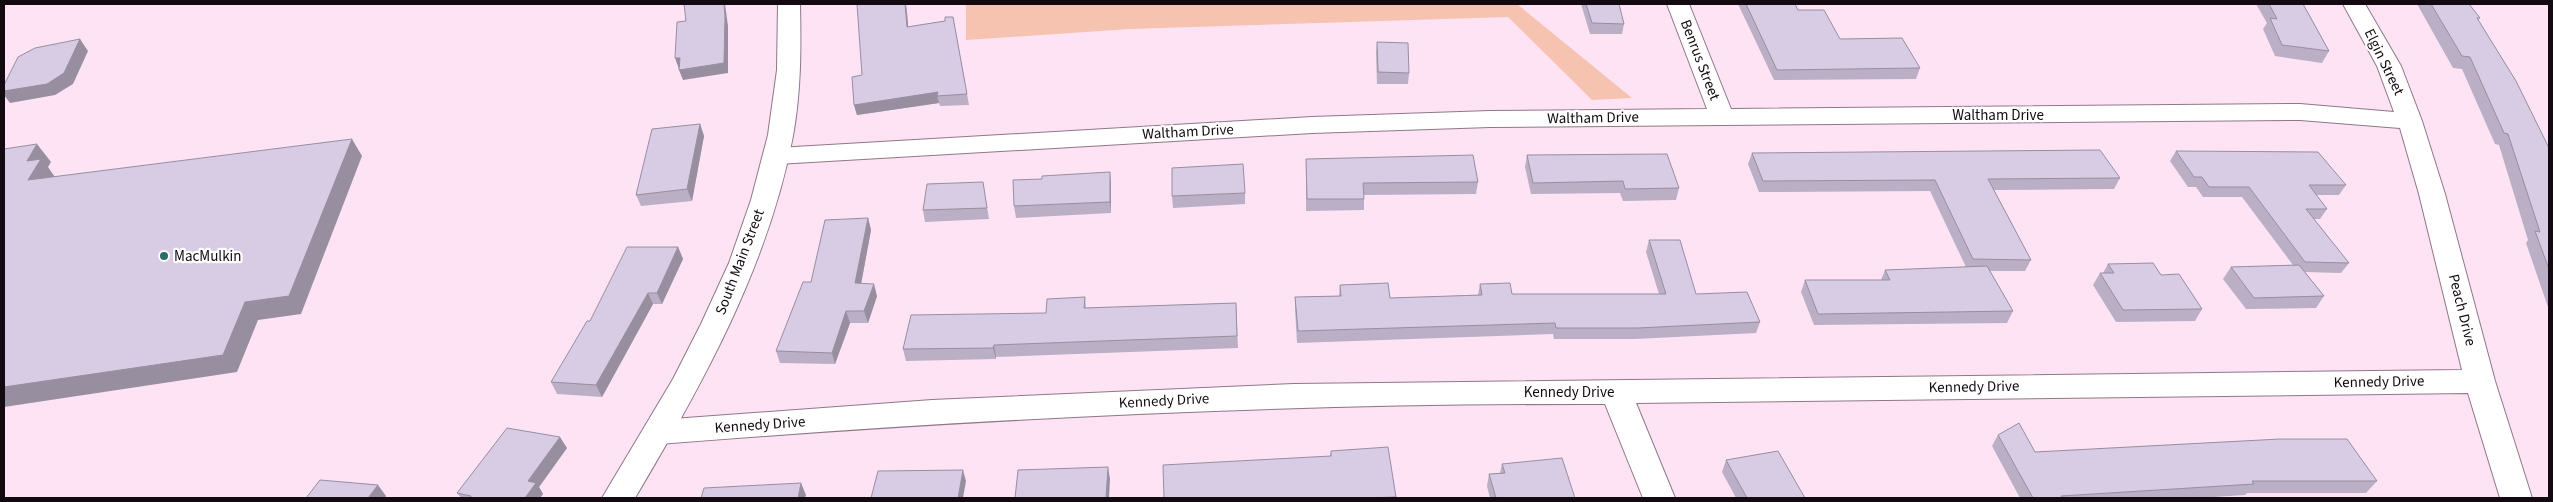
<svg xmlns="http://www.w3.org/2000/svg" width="2553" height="502" font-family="'Source Sans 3',sans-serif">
<rect width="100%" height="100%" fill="#fee3f5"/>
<polygon fill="#f7c3b1" points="966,4 1517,4 1632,98 1592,100 1508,17 1130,29 966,40"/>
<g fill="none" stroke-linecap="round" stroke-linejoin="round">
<defs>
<path id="street" d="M1667 4H1689L1731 109 2300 104 2394 112 2377 66 2343 4H2365L2401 66 2422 121 2445 194 2495 381 2532 498H2500L2468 393 1636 403 1675 498H1643L1605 404C1289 403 974 419 659 444L648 441 643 432 648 423 659 420 932 400 1294 384 2462 370 2419 194 2400 128 2300 120 1490 127 1312 133 777 164 768 162 764 156 768 150 777 148 1312 117 1490 111 1707 109Z"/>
<path id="secondary" d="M778 4H800C801 48 801 92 793 136 768 267 702 385 635 498H602L673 379 701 324 729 263 751 200 768 135 777 70Z"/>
</defs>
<use href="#street" stroke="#8f7787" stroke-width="2"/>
<use href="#secondary" stroke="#8f7787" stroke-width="2"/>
<use href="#street" fill="#fff" fill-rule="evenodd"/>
<use href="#secondary" fill="#fff" fill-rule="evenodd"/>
</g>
<g fill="#baafc4">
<polygon points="906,4 907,12 908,27 945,21 953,17 969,105 940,106 939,103 857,115 854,105 862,75"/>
<polygon points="1581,4 1619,4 1624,24 1622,34 1590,34"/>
<polygon points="1738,4 1795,4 1798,10 1840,39 1920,68 1916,79 1774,80"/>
<polygon points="2256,4 2303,4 2329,51 2322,63 2275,56 2263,29 2267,23"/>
<polygon points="2417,4 2469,4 2480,18 2478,20 2549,148 2549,310 2526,243 2528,240 2499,145 2495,144 2462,69 2453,68"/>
<polygon points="1377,42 1409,73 1408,84 1377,84 1376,53"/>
<polygon points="700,124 704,136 692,201 641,206 636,195"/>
<polygon points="2176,151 2346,185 2339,195 2316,195 2327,209 2320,219 2314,219 2349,263 2341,273 2305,272 2324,296 2316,308 2246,309 2223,279 2231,267 2293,265 2242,197 2203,197 2196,187 2188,187 2170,161"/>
<polygon points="1752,153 2120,178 2114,189 1994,190 2031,260 2025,271 1990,271 2013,311 2007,323 1814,325 1801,292 1805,280 1881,280 1885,270 1966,267 1930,191 1759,192 1748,164"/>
<polygon points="1527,155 1679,188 1676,200 1623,201 1620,193 1531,194 1525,167"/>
<polygon points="1306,159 1478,182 1476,194 1364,195 1364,210 1306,211"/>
<polygon points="983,182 989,219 925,222 923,210"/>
<polygon points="1111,184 1111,213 1016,218 1014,206"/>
<polygon points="1245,193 1245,204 1173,208 1172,196"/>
<polygon points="868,218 871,230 861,284 877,296 868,323 850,323 835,364 780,363 776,351 811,282"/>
<polygon points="1649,240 1696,294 1760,322 1756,333 1635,339 1554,339 1553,334 1297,343 1295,309 1295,297 1339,296 1340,285 1390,298 1478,295 1480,284 1512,294 1659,294 1646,252"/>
<polygon points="678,247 683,259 662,304 653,304 602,397 557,394 551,382 590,321"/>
<polygon points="2108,264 2161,275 2202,309 2195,321 2116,322 2093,285 2100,273 2103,273"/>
<polygon points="1085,297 1086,308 1236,303 1238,348 996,357 996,359 906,361 903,349 1046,313"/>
<polygon points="1998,435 2035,452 2377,481 2366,493 2247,493 2245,495 2198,498 2020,498 1992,446"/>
<polygon points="567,448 539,487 543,494 540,498 461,498 457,493"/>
<polygon points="1331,451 1396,497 1396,498 1164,498 1330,456"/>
<polygon points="1726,460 1805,498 1736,498 1722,472"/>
<polygon points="1502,464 1575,498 1490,498 1487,486 1489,474 1500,473"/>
</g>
<g fill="#978ea0">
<polygon points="724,4 725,4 728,26 728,73 683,80 679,70"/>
<polygon points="906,4 907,12 909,38 907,27"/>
<polygon points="80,39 88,51 73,84 55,95 10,103 4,95 4,91"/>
<polygon points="675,58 680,58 684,68 679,69"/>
<polygon points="938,92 937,96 939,103 857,115 854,105"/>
<polygon points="700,124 704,136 692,201 687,189"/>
<polygon points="352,139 362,156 301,314 258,320 237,372 4,407 4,387"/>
<polygon points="37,144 51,162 48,167 55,177 28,180 27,161"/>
<polygon points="1110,172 1111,184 1111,213 1110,202"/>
<polygon points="868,218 871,230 859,295 855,283"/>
<polygon points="678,247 683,259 662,304 657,293"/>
<polygon points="874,284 877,296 868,323 864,311"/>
<polygon points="648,293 653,304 602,397 596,385"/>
<polygon points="846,311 850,323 835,364 832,353"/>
<polygon points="994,345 996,357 996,359 993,348"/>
<polygon points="560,437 567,448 539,487 543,494 540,498 525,498 528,481"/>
<polygon points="1108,467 1110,479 1109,498 1106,498"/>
<polygon points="963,470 966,481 963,498 958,498"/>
<polygon points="801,483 806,495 805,498 798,498"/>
<polygon points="378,485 386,496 385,498 368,498"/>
</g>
<g fill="#d8cbe4" stroke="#978ea0">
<polygon points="684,4 724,4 725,16 724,63 679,70 680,58 675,58 677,22 686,21"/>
<polygon points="857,4 905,4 907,27 945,21 945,17 953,17 967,94 937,96 938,92 854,105 852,77 862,75"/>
<polygon points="1586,4 1619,4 1624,24 1592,23"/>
<polygon points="1746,4 1795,4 1798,10 1824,10 1840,39 1902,38 1920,68 1777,70"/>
<polygon points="2269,4 2303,4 2329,51 2282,45 2270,18 2277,19"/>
<polygon points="2431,4 2469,4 2480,18 2477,18 2516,81 2549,148 2549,269 2535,231 2540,232 2508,134 2504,133 2470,57 2462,56"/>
<polygon points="80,39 64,73 47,84 4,91 4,85 18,57 35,48"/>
<polygon points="1377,42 1408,43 1409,73 1378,72"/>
<polygon points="700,124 687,189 636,195 652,129"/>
<polygon points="352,139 289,296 245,302 223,355 4,387 4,149 37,144 27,161 41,159 28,180"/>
<polygon points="2100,150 2120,178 1988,179 2031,260 1973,259 1935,180 1763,181 1752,153"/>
<polygon points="2176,151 2318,152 2346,185 2309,185 2327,209 2306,209 2349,263 2305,262 2249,187 2209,187 2202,177 2194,177"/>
<polygon points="1667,154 1679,188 1625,189 1623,181 1533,183 1527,155"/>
<polygon points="1473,155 1478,182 1363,183 1364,199 1307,199 1306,159"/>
<polygon points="1243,164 1245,193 1172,196 1172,168"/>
<polygon points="1110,172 1110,202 1014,206 1013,180 1042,179 1042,176"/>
<polygon points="983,182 987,208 923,210 927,184"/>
<polygon points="868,218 855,283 874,284 864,311 846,311 832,353 776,351 803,282 811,282 825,220"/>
<polygon points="1649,240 1680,240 1696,294 1747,292 1760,322 1638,328 1556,328 1555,323 1298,331 1295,297 1341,296 1340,285 1388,283 1390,298 1482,295 1480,284 1510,283 1512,294 1666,294"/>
<polygon points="627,247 678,247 657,293 648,293 596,385 551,382 587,321 590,321"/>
<polygon points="2153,263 2161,275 2179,274 2202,309 2123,310 2100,273 2114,273 2108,264"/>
<polygon points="2299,265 2324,296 2254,298 2231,267"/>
<polygon points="1987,266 2013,311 1818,314 1805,280 1890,280 1885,270"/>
<polygon points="1085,297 1084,308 1236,303 1237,336 994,345 993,348 903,349 911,315 1046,313 1047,299"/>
<polygon points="2019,423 2035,452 2280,439 2347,439 2377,481 2252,481 2254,484 2061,496 2062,498 2033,498 1998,435"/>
<polygon points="507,428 560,437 528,481 536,483 525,498 470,498 471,496 457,493"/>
<polygon points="1388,447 1396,497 1367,498 1164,498 1163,465 1331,456 1331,451"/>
<polygon points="1778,451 1805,498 1747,498 1726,460"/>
<polygon points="1562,458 1575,498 1496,498 1489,474 1505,473 1502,464"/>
<polygon points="1108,467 1106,498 1015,498 1018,470"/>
<polygon points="963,470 958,498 871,498 878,471"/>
<polygon points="320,480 378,485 368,498 306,498"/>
<polygon points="801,483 798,498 701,498 704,488"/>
</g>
<circle fill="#266f69" stroke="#fff" stroke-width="2" cx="164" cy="256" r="5"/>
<g text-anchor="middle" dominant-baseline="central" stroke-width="4.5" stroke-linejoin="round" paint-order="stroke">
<g font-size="15" fill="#120a10" stroke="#fff">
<text transform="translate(1700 60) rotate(69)">Benrus Street</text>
<text transform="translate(2384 62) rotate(64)">Elgin Street</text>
<text x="1998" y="115">Waltham Drive</text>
<text transform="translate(1593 118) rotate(-1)">Waltham Drive</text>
<text transform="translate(1188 132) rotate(-3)">Waltham Drive</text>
<text transform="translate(740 262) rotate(-69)">South Main Street</text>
<text transform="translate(2462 310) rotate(76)">Peach Drive</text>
<text transform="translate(2379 382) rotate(-1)">Kennedy Drive</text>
<text transform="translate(1974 387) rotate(-1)">Kennedy Drive</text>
<text x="1569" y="392">Kennedy Drive</text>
<text transform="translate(1164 401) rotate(-3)">Kennedy Drive</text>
<text transform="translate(760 425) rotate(-4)">Kennedy Drive</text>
</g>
<g font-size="15" fill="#120a10" stroke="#fff" text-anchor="start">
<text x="174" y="256">MacMulkin</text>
</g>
</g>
<rect width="2553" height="502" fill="none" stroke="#120a10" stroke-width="10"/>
</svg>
